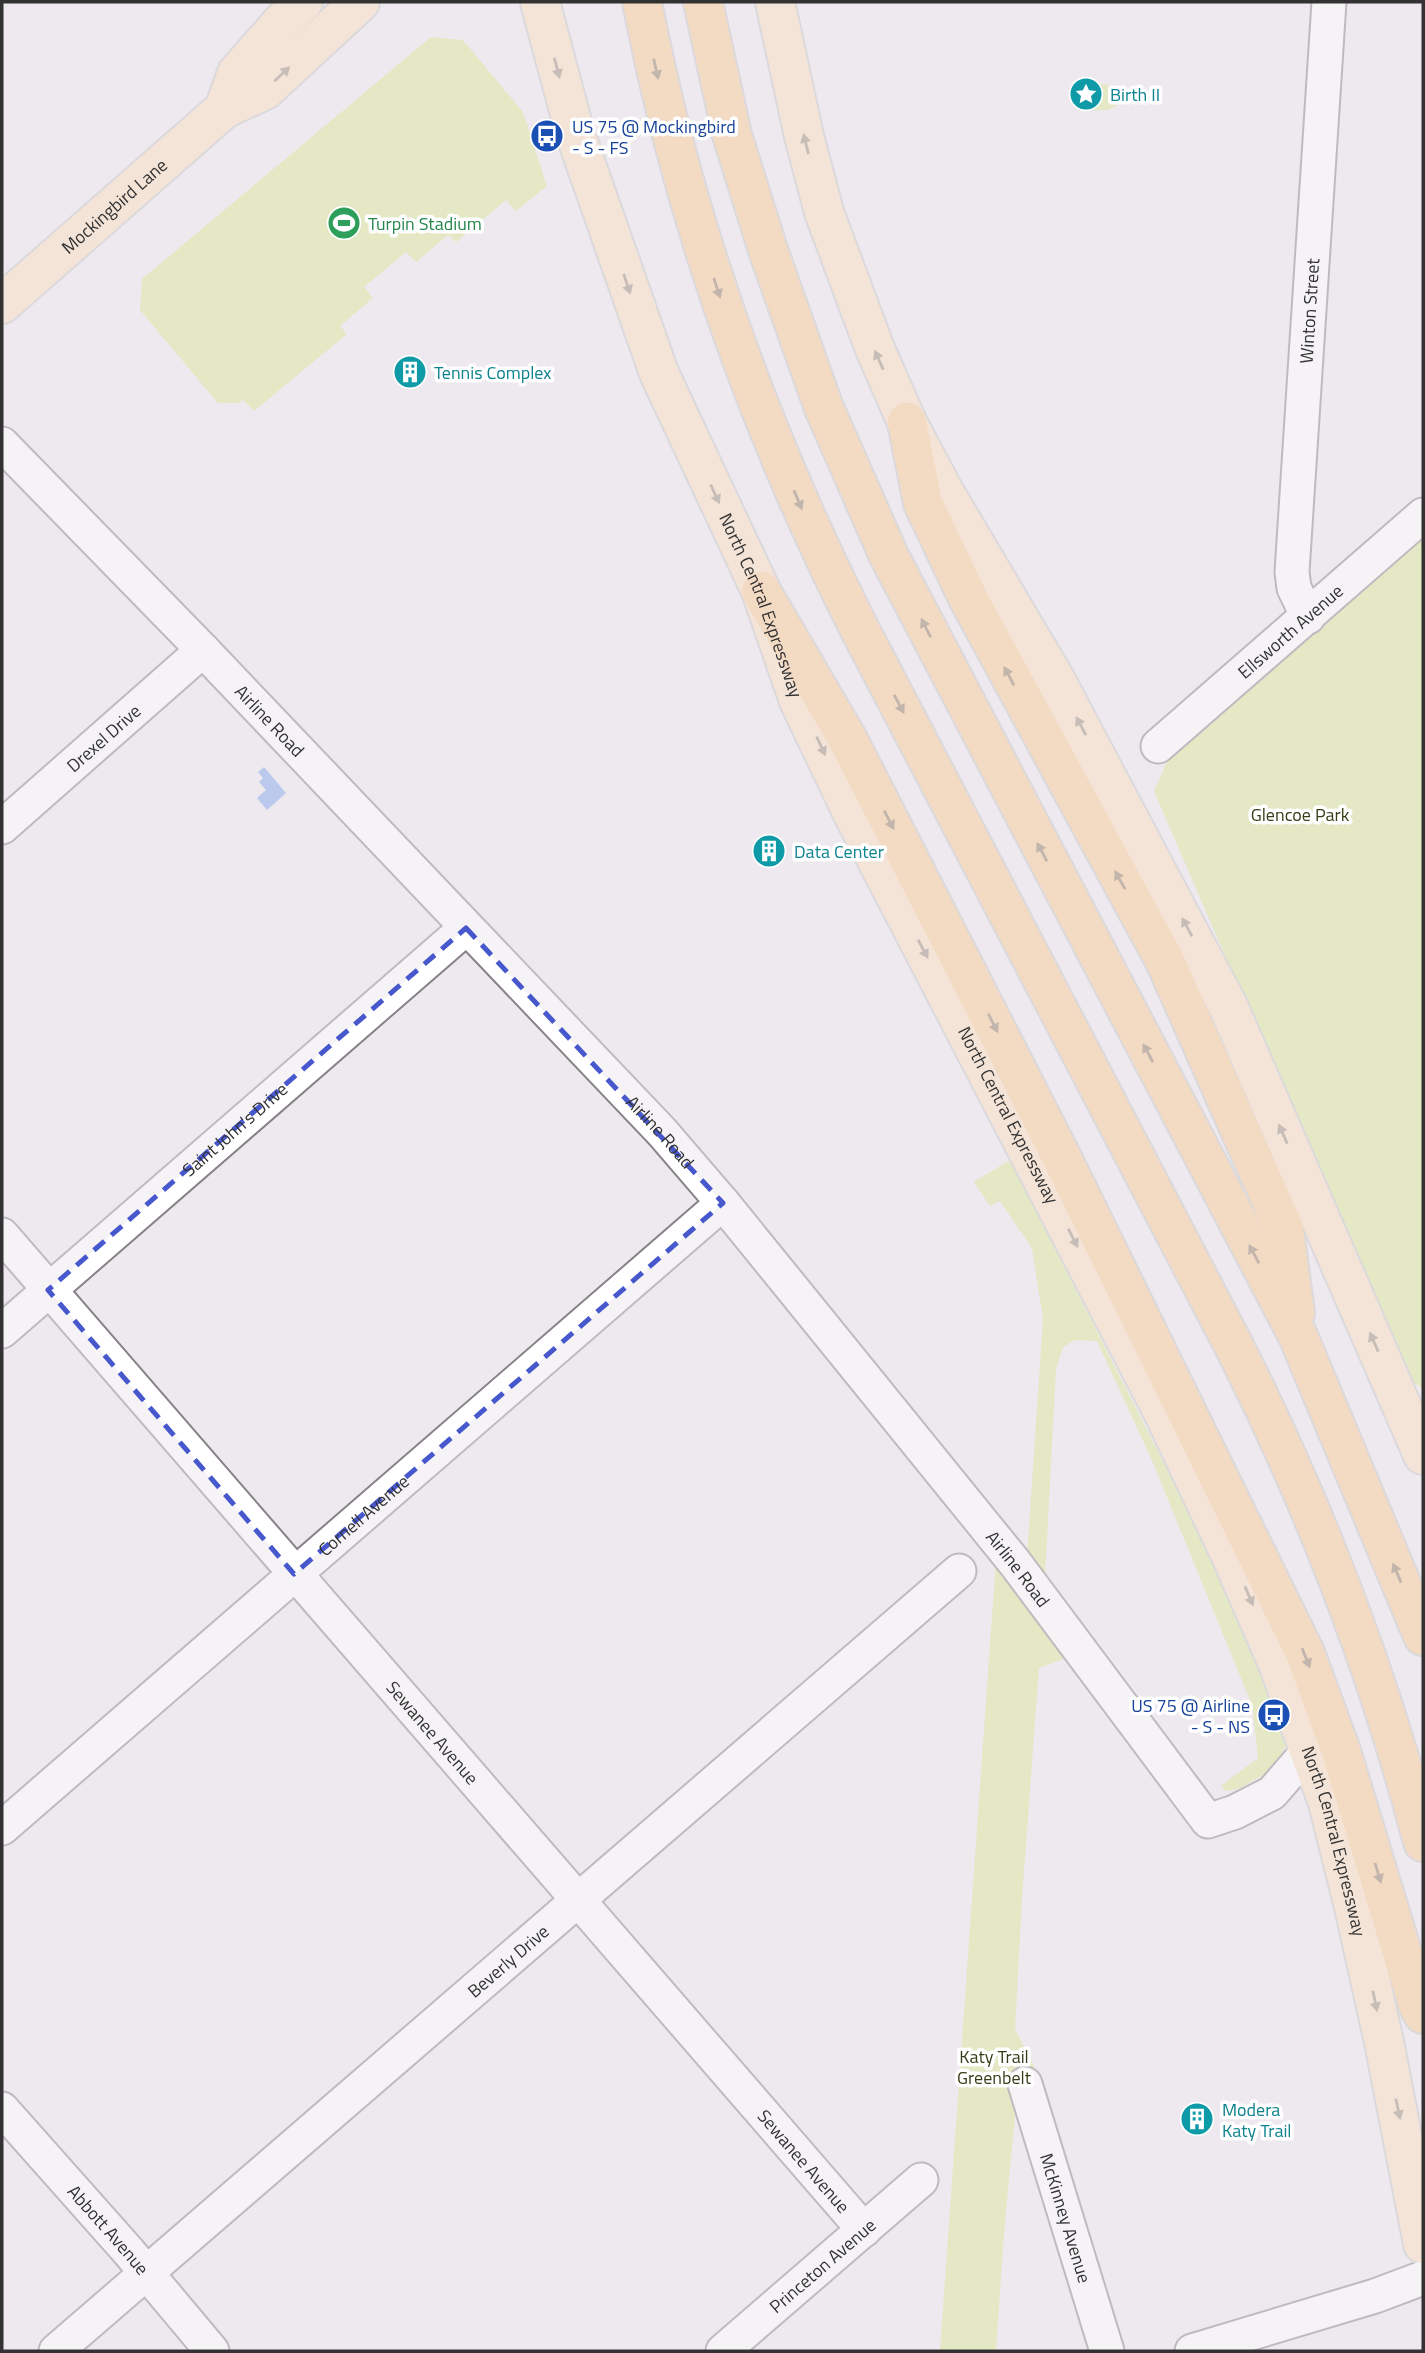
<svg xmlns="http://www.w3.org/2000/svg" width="1425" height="2353" font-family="'Titillium Web',sans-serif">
<rect width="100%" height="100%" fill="#ede9ee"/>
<g fill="#d9e690">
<polygon points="431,37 463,40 523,112 547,186 516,211 506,200 456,242 448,235 416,262 406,252 364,287 373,298 340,326 347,334 254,411 243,400 239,403 218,403 140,310 142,279"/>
<path d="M1077 84H1104L1116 87 1122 98C1114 116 1092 109 1075 108Z"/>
<polygon points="1423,539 1423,1389 1407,1378 1154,791 1167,762"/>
<polygon points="1010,1160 1211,1556 1266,1681 1283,1729 1286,1745 1279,1758 1283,1763 1241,1788 1225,1791 1221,1786 1258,1758 1252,1705 1151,1458 1097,1341 1075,1340 1063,1347 1056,1369 1045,1577 1027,1556 1043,1319 1032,1248 1000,1201 990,1206 974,1182"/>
<polygon points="996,1560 1068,1657 1039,1668 1022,1898 1015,2029 1037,2072 1017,2095 1004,2233 996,2351 940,2351"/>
</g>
<polygon fill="#7ea2e9" points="264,767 286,793 267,810 257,798 266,790 259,782 263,778 258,772"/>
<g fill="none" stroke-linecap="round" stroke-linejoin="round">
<defs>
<g id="minor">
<path id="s1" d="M2 444 203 650 662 1132 723 1203 1015 1563 1208 1821 1235 1812 1272 1793 1310 1749"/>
<path id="s2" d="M1308 617 1294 588 1292 572 1329 2"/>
<path id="s3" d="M1158 746 1423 515"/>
<path id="s4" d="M2 827 203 650"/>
<path id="s5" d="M2 1235 864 2230"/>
<path id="s6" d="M2 1331 466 928"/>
<path id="s7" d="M2 1828 723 1203"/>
<path id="s8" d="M1025 2084 1107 2351"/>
<path id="s9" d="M2 2109 129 2252 212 2351"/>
<path id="s10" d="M56 2351 959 1571"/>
<path id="s11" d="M723 2351 921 2180"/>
<polyline points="1192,2351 1375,2296 1423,2278"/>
</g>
<g id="major">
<path id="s12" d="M540 2 575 133 659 373 761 591 799 701 852 812 1163 1412 1232 1558 1279 1666 1328 1803 1354 1907 1384 2042 1423 2244"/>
<polyline points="775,2 804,136 824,212 875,349 907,422 943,490 1055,679 1228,1006 1423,1455"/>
<polyline points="224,109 237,73 281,23 303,2"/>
<path id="s13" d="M2 304 224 109 265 90 360 2"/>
</g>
<g id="highway">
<path d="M642 2C684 220 759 430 859 628L1235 1348C1315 1506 1378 1671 1423 1842"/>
<polyline points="703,2 732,135 769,253 824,408 889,556 1298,1336 1423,1636"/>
<polyline points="907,422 923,503 968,598 1165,961 1284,1229 1295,1313"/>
<polyline points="761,591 847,738 1061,1156 1305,1653 1341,1751 1418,2005 1423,2014"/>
</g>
</defs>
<use href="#minor" stroke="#868287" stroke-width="37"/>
<use href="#major" stroke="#c6c6c6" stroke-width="42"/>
<use href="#highway" stroke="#c6c6c6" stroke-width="42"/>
<use href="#minor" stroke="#fff" stroke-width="33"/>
<use href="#major" stroke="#fdddbb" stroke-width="38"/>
<use href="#highway" stroke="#fbc78e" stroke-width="38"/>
</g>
<defs><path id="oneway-solid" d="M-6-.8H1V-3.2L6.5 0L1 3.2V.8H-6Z" transform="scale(1.75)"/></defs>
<g fill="#988877">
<use href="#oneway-solid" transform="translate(557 68) rotate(75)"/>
<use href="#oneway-solid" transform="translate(282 74) rotate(-43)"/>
<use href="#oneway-solid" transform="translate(806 144) rotate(-104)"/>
<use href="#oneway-solid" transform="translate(627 284) rotate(71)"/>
<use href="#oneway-solid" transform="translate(879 360) rotate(-114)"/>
<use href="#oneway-solid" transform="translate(715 494) rotate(65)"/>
<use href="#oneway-solid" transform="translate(1081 726) rotate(-118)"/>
<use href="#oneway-solid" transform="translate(821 746) rotate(65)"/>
<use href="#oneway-solid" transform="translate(1187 927) rotate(-118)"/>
<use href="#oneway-solid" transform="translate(923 949) rotate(62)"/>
<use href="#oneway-solid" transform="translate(1283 1134) rotate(-114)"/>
<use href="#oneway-solid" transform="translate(1073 1238) rotate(63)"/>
<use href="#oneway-solid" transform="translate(1374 1342) rotate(-114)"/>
<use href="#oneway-solid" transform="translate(1249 1596) rotate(67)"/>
<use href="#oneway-solid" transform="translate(1375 2001) rotate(78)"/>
<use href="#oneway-solid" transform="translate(1398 2109) rotate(78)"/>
</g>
<g fill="#8d755c">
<use href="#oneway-solid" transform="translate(656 69) rotate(77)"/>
<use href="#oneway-solid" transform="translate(717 288) rotate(72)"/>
<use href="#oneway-solid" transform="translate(798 500) rotate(67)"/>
<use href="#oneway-solid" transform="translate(926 628) rotate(-117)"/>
<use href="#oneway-solid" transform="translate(1009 676) rotate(-118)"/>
<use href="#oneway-solid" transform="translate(899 704) rotate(62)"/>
<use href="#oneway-solid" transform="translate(889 820) rotate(63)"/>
<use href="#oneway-solid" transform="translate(1042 852) rotate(-118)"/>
<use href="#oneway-solid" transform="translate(1120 880) rotate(-119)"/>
<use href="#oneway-solid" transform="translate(993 1023) rotate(63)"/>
<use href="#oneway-solid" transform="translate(1148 1053) rotate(-118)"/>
<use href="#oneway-solid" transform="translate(1254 1254) rotate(-118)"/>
<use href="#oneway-solid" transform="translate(1397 1573) rotate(-113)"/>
<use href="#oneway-solid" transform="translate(1306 1658) rotate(68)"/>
<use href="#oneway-solid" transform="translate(1378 1873) rotate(73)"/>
</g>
<path d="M0 0H1425V2353H0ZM466 928 723 1203 294 1574 48 1290Z" fill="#ede9ee" fill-opacity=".55" fill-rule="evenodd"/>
<path fill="none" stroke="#4758cd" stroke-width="5" stroke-dasharray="14 9" stroke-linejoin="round" d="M466 928 723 1203 294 1574 48 1290Z"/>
<defs>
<symbol id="sight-disc" viewBox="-11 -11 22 22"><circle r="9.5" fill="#0f9aa8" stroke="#fff"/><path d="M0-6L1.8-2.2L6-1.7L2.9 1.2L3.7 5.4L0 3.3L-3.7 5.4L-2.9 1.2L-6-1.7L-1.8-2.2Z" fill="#fff"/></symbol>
<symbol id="bus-disc" viewBox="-11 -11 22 22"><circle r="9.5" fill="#1a4fb4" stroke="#fff"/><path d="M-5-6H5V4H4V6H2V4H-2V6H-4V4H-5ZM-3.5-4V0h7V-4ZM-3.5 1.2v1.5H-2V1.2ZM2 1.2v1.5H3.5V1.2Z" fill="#fff"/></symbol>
<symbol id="stadium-disc" viewBox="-11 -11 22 22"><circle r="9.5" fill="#2e9e5b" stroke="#fff"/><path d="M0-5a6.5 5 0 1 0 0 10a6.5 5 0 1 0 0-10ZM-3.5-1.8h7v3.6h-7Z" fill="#fff"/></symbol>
<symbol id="building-disc" viewBox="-11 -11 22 22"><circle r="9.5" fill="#0f9aa8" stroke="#fff"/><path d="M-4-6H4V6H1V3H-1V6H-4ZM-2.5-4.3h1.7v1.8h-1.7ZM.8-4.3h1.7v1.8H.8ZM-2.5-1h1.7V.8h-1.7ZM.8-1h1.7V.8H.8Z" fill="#fff"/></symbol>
</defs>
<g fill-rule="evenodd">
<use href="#sight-disc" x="1067" y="75" width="38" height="38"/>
<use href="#bus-disc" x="528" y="117" width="38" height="38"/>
<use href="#stadium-disc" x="325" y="204" width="38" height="38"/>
<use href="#building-disc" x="391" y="353" width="38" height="38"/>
<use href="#building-disc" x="750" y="832" width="38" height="38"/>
<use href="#bus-disc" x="1255" y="1696" width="38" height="38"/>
<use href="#building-disc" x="1178" y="2100" width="38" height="38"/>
</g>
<g text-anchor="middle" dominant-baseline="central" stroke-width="7" stroke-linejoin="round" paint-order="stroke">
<g font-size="18" fill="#0d838f" stroke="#fff" text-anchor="start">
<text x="1110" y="94">Birth II</text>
<text x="434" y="372">Tennis Complex</text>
<text x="794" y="851">Data Center</text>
<text x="1222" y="2109">Modera<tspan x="1222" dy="21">Katy Trail</tspan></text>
</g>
<g font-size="18" fill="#164399" stroke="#fff" text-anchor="start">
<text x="572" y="126">US 75 @ Mockingbird<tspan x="572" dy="21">- S - FS</tspan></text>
<text x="1250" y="1705" text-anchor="end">US 75 @ Airline<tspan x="1250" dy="21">- S - NS</tspan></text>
</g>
<g font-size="18" fill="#333233" stroke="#fff">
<text stroke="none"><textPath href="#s13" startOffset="149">Mockingbird Lane</textPath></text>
<text stroke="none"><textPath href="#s2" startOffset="310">Winton Street</textPath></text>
<text stroke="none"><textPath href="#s12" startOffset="644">North Central Expressway</textPath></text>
<text stroke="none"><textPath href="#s3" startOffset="175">Ellsworth Avenue</textPath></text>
<text stroke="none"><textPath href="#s1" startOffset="385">Airline Road</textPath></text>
<text stroke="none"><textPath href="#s4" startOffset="135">Drexel Drive</textPath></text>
<text stroke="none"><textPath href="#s12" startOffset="1211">North Central Expressway</textPath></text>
<text stroke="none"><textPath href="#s6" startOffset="308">Saint John's Drive</textPath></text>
<text stroke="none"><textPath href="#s1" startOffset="952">Airline Road</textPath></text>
<text stroke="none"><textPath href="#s7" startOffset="478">Cornell Avenue</textPath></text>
<text stroke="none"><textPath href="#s1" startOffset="1517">Airline Road</textPath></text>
<text stroke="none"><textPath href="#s5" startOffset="658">Sewanee Avenue</textPath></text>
<text stroke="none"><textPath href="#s12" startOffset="2009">North Central Expressway</textPath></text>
<text stroke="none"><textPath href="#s10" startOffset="597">Beverly Drive</textPath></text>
<text stroke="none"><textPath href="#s5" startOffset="1225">Sewanee Avenue</textPath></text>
<text stroke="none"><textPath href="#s8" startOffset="140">McKinney Avenue</textPath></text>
<text stroke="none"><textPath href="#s9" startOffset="161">Abbott Avenue</textPath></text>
<text stroke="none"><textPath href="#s11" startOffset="131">Princeton Avenue</textPath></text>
</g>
<g font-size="18" fill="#27864d" stroke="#fff" text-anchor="start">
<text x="368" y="223">Turpin Stadium</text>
</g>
<g font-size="18" fill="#383d18" stroke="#fff">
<text x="1300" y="814">Glencoe Park</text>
<text x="994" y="2056">Katy Trail<tspan x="994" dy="21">Greenbelt</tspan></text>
</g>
</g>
<rect width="1425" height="2353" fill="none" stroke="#333233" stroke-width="7"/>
</svg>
